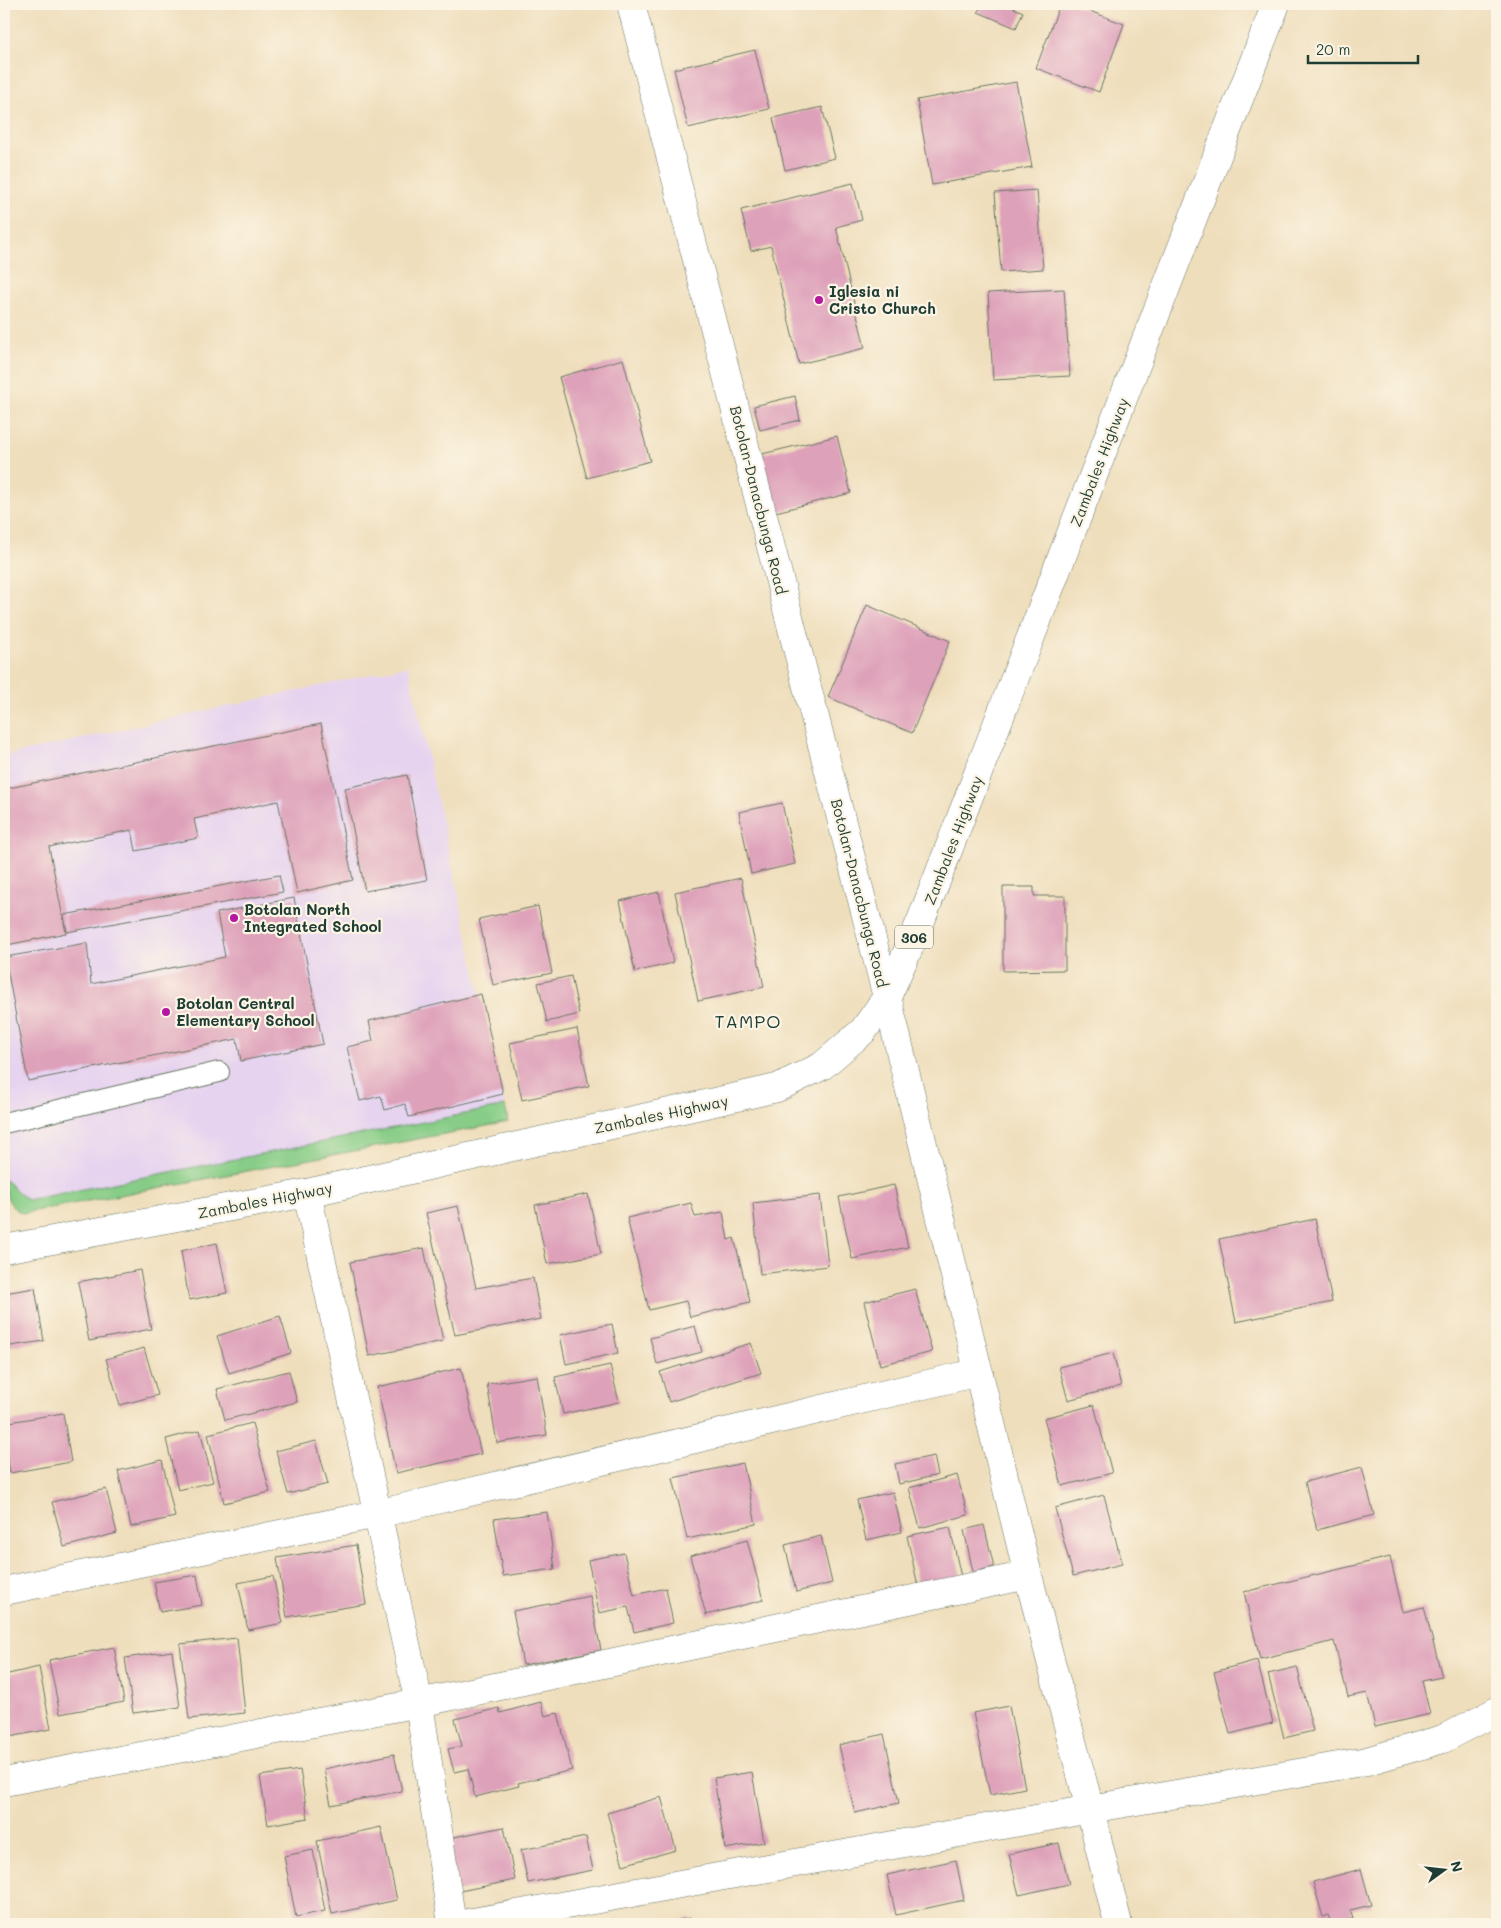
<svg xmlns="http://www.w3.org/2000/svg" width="1501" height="1928" font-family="Mali,sans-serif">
<rect width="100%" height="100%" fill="#fcf5e5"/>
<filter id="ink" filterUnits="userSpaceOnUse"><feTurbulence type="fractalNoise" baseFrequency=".02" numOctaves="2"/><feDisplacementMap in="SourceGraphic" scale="10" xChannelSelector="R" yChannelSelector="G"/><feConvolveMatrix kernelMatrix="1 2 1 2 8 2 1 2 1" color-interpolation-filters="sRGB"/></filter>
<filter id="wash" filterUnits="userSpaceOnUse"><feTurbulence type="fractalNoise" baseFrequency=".0096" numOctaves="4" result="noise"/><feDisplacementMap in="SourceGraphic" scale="20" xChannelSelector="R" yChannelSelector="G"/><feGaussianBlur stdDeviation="1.12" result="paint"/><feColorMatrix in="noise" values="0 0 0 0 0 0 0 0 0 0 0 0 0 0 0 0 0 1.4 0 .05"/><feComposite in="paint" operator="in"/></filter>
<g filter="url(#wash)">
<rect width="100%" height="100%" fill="#efdebc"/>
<polygon fill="#e6d3f0" points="408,666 505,1106 27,1200 4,1179 4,756"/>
<path fill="#88cd87" stroke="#54855e" d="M505 1106 508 1122 24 1213C10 1211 4 1192 4 1179L27 1200Z"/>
<g id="blocks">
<g fill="#dea1ba">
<polygon points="982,4 1004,4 1023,12 1016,28 978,12"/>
<polygon points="1060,4 1071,4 1124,24 1099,92 1036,68"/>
<polygon points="755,50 769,109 688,128 674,69"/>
<polygon points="1016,82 1032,167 932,185 917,100"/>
<polygon points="822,107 835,158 785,170 773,118"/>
<polygon points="853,183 862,220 836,227 865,348 799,364 771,246 751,251 741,210"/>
<polygon points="1037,190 1043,269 1001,272 995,193"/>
<polygon points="1064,289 1070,376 993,380 988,293"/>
<polygon points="623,359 650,461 587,478 559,377"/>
<polygon points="795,396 800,420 760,430 754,406"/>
<polygon points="837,436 851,493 768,514 754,456"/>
<polygon points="867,605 950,641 912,733 828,697"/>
<polygon points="321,724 353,880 297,893 278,801 194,819 198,838 136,851 132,830 49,847 66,933 7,945 4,929 4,789"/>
<polygon points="407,775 427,880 365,891 345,788"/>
<polygon points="782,803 795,864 751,874 739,812"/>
<polygon points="279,875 283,892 67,932 64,915"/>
<polygon points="741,878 764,987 698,1001 675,892"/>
<polygon points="1003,887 1034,887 1034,896 1065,896 1065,970 1003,971"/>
<polygon points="659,892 673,963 635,972 620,901"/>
<polygon points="294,898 323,1044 241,1061 237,1039 28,1081 5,957 87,943 91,984 225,957 217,913"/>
<polygon points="538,906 552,973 493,985 479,919"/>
<polygon points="571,976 579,1014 547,1022 538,983"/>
<polygon points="481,994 503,1094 409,1117 405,1104 385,1110 381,1096 360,1101 347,1047 373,1041 369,1021"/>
<polygon points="577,1029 589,1086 522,1100 510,1043"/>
<polygon points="894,1185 908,1247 852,1259 839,1197"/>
<polygon points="588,1194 601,1254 547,1264 535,1205"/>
<polygon points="820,1195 828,1266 760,1274 753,1203"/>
<polygon points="691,1203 695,1217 723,1212 728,1240 734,1238 750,1302 690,1317 686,1301 649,1310 627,1218"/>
<polygon points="458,1206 476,1288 533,1278 541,1319 455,1335 426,1213"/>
<polygon points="1315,1219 1332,1302 1236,1322 1219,1239"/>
<polygon points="217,1243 227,1293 189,1300 181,1251"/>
<polygon points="424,1248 443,1341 369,1356 350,1262"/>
<polygon points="140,1270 151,1329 89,1341 78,1282"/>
<polygon points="35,1288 44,1341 4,1347 4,1293"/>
<polygon points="915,1289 932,1352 880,1365 864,1302"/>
<polygon points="280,1316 291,1353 229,1373 217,1336"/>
<polygon points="612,1324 618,1353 566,1364 560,1335"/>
<polygon points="695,1326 702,1352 657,1364 650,1338"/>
<polygon points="751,1343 761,1373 669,1402 660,1372"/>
<polygon points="144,1348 158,1395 120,1405 106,1359"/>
<polygon points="1113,1353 1121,1386 1068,1400 1059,1367"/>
<polygon points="610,1365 619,1402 563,1414 555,1377"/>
<polygon points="461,1368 481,1454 396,1473 377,1387"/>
<polygon points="289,1371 297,1402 225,1420 217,1389"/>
<polygon points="537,1376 547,1435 497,1443 487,1384"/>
<polygon points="1094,1405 1112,1473 1062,1486 1044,1418"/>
<polygon points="63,1413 71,1462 10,1473 4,1438 4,1423"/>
<polygon points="252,1423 270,1492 224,1503 208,1434"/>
<polygon points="200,1430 213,1482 178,1490 166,1439"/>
<polygon points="316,1441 328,1484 288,1494 276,1451"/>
<polygon points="934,1456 938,1475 899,1484 895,1464"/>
<polygon points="162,1460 175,1517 131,1527 118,1471"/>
<polygon points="743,1463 756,1524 687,1539 673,1478"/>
<polygon points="1362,1467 1374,1515 1317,1530 1305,1482"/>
<polygon points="957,1475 968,1515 920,1528 909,1488"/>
<polygon points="106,1489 117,1533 64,1547 52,1502"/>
<polygon points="893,1492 902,1532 866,1540 857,1500"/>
<polygon points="1104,1495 1122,1564 1073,1576 1055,1508"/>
<polygon points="547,1512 555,1569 503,1576 494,1519"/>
<polygon points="984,1525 994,1567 973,1572 964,1530"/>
<polygon points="950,1527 961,1577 918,1586 907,1536"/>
<polygon points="821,1536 832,1583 796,1592 785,1545"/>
<polygon points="747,1540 763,1600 706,1615 690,1556"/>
<polygon points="356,1545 366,1604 287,1617 277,1558"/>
<polygon points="624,1553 634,1595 666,1588 673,1623 634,1632 628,1607 599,1613 588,1560"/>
<polygon points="1390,1557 1403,1612 1424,1607 1442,1677 1422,1681 1430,1714 1375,1727 1367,1693 1348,1697 1334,1641 1260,1659 1244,1592"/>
<polygon points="197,1575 202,1605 160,1612 154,1582"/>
<polygon points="273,1576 283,1623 248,1630 238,1583"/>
<polygon points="590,1596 601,1650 523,1665 513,1611"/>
<polygon points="237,1638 245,1713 189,1719 180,1644"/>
<polygon points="114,1647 124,1702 60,1714 49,1660"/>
<polygon points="172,1651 180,1707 133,1713 125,1658"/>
<polygon points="1257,1660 1273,1723 1230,1734 1214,1672"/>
<polygon points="39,1667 51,1729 4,1738 4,1675"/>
<polygon points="1297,1667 1313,1731 1284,1738 1268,1674"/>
<polygon points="541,1702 545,1716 558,1713 572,1770 518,1783 519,1786 475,1797 468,1769 454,1772 448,1749 462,1746 455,1719 499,1708 500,1713"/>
<polygon points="1009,1706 1025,1788 990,1795 973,1713"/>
<polygon points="884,1734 899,1803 855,1813 839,1745"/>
<polygon points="394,1754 402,1791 331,1805 324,1769"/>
<polygon points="300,1770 308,1818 268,1825 260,1776"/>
<polygon points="752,1772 764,1842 725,1849 714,1778"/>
<polygon points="661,1797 676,1850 623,1865 607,1813"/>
<polygon points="381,1827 397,1900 332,1914 317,1841"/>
<polygon points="504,1827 515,1880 455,1892 444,1839"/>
<polygon points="586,1837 593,1870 528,1883 521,1850"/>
<polygon points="1059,1843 1069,1884 1019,1895 1009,1854"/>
<polygon points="313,1850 325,1911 296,1917 284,1856"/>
<polygon points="956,1860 964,1900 896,1915 887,1875"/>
<polygon points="1361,1869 1371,1905 1350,1910 1353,1919 1337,1924 1331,1924 1328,1916 1323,1917 1313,1882"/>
<polygon points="690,1918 692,1924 665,1924 665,1923"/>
<polygon points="908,1920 908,1924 889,1924 889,1923"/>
</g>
</g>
</g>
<g filter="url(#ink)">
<use href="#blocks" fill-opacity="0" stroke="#687564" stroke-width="1"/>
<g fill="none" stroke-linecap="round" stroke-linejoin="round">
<defs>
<polyline id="lane" points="4,1123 219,1072"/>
<g id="street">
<polyline points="307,1193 419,1703 452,1924"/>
<polyline points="4,1591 377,1514 979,1372"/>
<polyline points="4,1782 419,1703 1028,1575"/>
<polyline points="1090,1809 1118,1924"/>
</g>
<g id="secondary">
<polyline points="631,4 887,997 1028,1575 1090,1809"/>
<polyline points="462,1924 1090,1809 1367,1761 1443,1739 1497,1711"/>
</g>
<polyline id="primary" points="4,1249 307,1193 777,1088 822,1066 863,1031 887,997 920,923 1276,4"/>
</defs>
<use href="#lane" stroke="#687564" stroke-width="22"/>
<use href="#street" stroke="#687564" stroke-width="29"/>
<use href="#secondary" stroke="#687564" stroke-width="29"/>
<use href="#primary" stroke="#687564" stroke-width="29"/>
<use href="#lane" stroke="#fff" stroke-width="20"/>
<use href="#street" stroke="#fff" stroke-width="28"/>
<use href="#secondary" stroke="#fff" stroke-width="28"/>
<use href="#primary" stroke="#fff" stroke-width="28"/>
</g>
</g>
<g fill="#b5179e" stroke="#fcf5e5" stroke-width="2">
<circle cx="819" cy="300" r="5"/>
<circle cx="234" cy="918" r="5"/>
<circle cx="166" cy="1012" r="5"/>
</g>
<g text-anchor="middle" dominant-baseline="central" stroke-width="4.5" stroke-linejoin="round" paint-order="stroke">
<rect fill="#fcf5e5" stroke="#617469" stroke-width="1" x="895" y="925.5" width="38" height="23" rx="4"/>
<g font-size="14" font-weight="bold" fill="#1f3d34">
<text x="914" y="937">306</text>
</g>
<g font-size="15" font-weight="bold" fill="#1f3d34" stroke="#fcf5e5" text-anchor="start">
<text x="829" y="291">Iglesia ni<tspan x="829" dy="17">Cristo Church</tspan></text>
<text x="244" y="909">Botolan North<tspan x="244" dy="17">Integrated School</tspan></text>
<text x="176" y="1003">Botolan Central<tspan x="176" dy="17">Elementary School</tspan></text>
</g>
<g font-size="15" fill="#1f3d34" stroke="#fcf5e5">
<text transform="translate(1099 462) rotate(-69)">Zambales Highway</text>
<text transform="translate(759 500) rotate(76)">Botolan-Danacbunga Road</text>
<text transform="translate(953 840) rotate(-69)">Zambales Highway</text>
<text transform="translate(860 893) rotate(76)">Botolan-Danacbunga Road</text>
<text transform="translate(661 1114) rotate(-12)">Zambales Highway</text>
<text transform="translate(265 1200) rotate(-11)">Zambales Highway</text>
</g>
<g font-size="18" letter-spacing="1" fill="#1f3d34" stroke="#fcf5e5">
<text x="748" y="1021">TAMPO</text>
</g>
</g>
<rect width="1501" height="1928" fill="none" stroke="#fcf5e5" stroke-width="20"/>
<g transform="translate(1444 1870) rotate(75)" stroke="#fcf5e5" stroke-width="4" paint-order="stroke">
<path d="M0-4L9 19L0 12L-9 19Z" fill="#1f3d34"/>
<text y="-8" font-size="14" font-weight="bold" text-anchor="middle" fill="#1f3d34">N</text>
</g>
<path d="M1308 55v8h110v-8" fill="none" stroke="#1f3d34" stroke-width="2.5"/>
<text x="1316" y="55" font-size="15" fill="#1f3d34" stroke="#fcf5e5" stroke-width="4" paint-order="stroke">20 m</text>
</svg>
